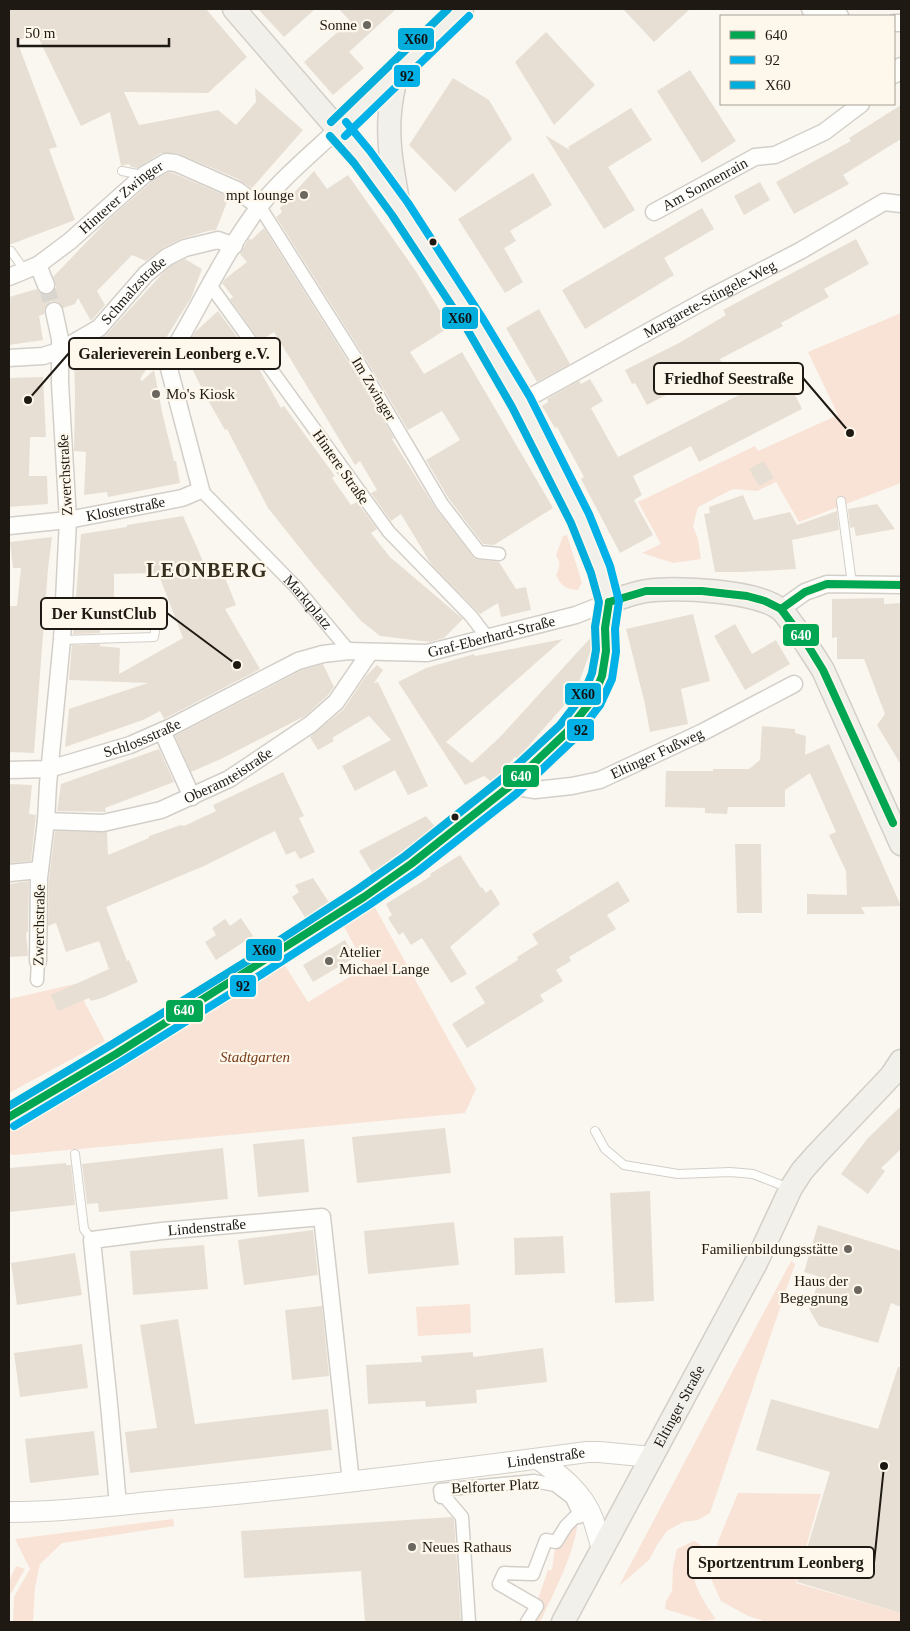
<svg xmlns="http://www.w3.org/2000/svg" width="910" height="1631" font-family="'Times New Roman',serif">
<rect width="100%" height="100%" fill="#faf7f0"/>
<g fill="#f9e3d6">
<polygon points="901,313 901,483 799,522 776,482 757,491 733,489 698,507 693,526 698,539 701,559 673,563 642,553 661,544 638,502 755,446 758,451 838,415 808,352"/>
<path d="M567 535 582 583 578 590C566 590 561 585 556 575 560 567 561 563 556 555L563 536Z"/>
<polygon points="373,904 476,1089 465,1113 14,1155 9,1154 9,1117 277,953 308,1002 366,967 342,923"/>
<polygon points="75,984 105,1041 9,1093 9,999"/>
<polygon points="791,1261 795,1264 710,1513 698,1520 683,1522 667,1531 657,1545 649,1560 619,1586"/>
<polygon points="470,1304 471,1333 418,1336 416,1307"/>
<polygon points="738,1493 821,1494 796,1583 901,1613 901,1622 767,1622 748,1616 721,1601 708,1572 719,1539"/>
<path d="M579 1517C574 1555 556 1588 540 1622H527L541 1600 538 1599 548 1570H552L556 1542Z"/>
<polygon points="173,1519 174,1526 62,1543 40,1564 35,1587 33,1622 13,1622 14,1597 30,1569 15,1539"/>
<path d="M694 1541 701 1545C684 1574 699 1595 716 1619L704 1621 665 1609 666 1601 672 1591 673 1567 677 1549Z"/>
<polygon points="16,1566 25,1569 10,1595 9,1611 9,1581"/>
</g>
<g fill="#e8dfd4">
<polygon points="9,9 206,9 247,57 208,93 124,92 139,125 218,110 236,125 256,102 255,88 303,130 252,188 236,178 177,153 161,153 137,168 131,167 129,164 121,166 110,112 81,126 36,33 17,41 57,147 49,149 75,220 9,245"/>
<polygon points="258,9 315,9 284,37"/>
<polygon points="339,9 396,9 349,52 364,68 333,95 304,62 350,21"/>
<polygon points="623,9 690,9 654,42"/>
<polygon points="546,32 595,85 554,125 515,62"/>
<polygon points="690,70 736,141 702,163 657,91"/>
<polygon points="453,78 489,100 512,139 455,192 409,145"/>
<polygon points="901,105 901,139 843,175 849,184 794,214 776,182 851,141 849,138"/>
<polygon points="631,108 652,140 608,167 635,210 604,229 545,135 570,150 568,147"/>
<polygon points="314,171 327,189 348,175 415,270 450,327 410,352 424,374 462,352 553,508 494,545 483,544 449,499 426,460 460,440 442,411 408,430 367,361 276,217 282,212 280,208"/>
<polygon points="168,172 173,173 229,197 216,230 208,231 181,239 163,248 146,261 132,255 97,291 105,305 91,321 78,298 75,304 63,308 58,302 51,301 45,307 44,314 39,316 43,340 9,345 9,297 37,289 44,295 49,294 54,292 56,286 53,277 105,223 150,183"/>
<polygon points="533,173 552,205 510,231 516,241 504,248 523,282 505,293 458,219"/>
<polygon points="760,182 770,200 744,215 734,196"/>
<polygon points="702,208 714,229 664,258 674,275 585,329 562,290"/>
<polygon points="264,228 353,369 394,438 392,439 436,509 475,559 499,562 516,589 526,587 531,610 501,617 498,603 480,614 431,564 401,514 391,521 371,493 377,490 360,461 355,465 274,332 260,341 230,299 233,297 222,283 225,279 247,262 240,254 249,238 251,240"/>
<polygon points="856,239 869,264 824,289 829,297 781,323 783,326 720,359 723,365 647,405 635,383 632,384 625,370 679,343 726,315 723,310"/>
<polygon points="185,259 202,269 191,298 164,341 151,357 152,360 140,379 142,381 154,370 163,416 174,461 176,461 180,483 108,497 107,492 84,495 86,452 74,451 75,395 74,355 106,335 163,273 172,265"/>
<polygon points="539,309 570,364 537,382 506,328"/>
<polygon points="218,311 254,360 281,408 284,406 335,476 332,478 351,505 357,502 377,529 371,533 390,557 463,619 444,638 430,642 380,636 361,621 315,567 268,508 227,429 225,430 205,395 184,352 195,332"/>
<polygon points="784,372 802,409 699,462 691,446 633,476 642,495 634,500 653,535 620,553 581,479 584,477 557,427 555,428 542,406 548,402 547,399 579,381 581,384 590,379 603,401 591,408 618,457"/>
<polygon points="43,377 46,437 30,437 29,476 47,476 48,504 9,507 9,378"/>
<polygon points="764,461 774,478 759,486 749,469"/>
<polygon points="743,495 754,520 790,512 797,525 837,511 839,530 792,540 796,569 742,572 715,572 704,514 710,513 709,507"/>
<polygon points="877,504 895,529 856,536 854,527 850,528 848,509"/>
<polygon points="183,516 207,570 220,565 236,605 225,609 260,669 164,719 160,711 143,720 65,747 69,709 148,683 69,680 72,645 100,644 100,646 120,648 119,674 183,638 158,573 114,574 114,600 102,601 100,633 73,634 81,534 127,527 127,525"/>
<polygon points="52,537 48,569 34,753 9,752 9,606 17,606 21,568 13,568 10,542"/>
<polygon points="884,598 884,604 901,603 901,765 877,725 885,714 864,659 837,659 837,637 832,638 832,599"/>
<polygon points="693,614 710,681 681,689 688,724 650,732 644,700 626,629"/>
<polygon points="735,624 752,654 776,640 790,664 745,690 714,636"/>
<polygon points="593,635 594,642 575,693 517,759 515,757 492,782 484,776 465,785 398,682 426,668 474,654 475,656 563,639 446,742 472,763 501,736"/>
<polygon points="323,664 334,687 328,695 305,716 223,758 191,772 175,736 302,670"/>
<polygon points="377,665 383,670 374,683 378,682 428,786 408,795 395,770 355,791 342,766 391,740 369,716 332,738 334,741 318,750 310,737 343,710 366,676"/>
<polygon points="762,726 795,729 795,733 806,736 805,755 829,744 901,906 861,907 865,914 807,914 807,894 847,895 846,871 829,835 836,832 810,773 785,790 785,807 728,807 727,814 705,813 705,808 665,807 666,771 713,771 713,769 749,769 760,760"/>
<polygon points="159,749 174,782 105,808 106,812 57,811 61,784"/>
<polygon points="283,772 304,816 299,818 315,852 300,859 295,851 286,855 275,831 204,866 106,907 127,961 129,960 138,982 102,998 91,1001 89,998 58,1011 51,995 109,969 99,941 66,952 56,923 48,926 49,879 55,831 107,832 108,855 149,838 149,836 181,825 184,826 216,811 213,805"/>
<polygon points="9,784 32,785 29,814 36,815 31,861 10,863"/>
<polygon points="426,816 437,829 374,876 359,851"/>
<polygon points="735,844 761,844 762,913 737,913"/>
<polygon points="460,855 481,888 482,887 486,893 491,889 500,904 450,947 467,974 451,983 422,938 411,945 403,932 399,935 388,918 392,915 386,904 431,876 430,874"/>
<polygon points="313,878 330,904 306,919 292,897 299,892 295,885"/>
<polygon points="29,881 28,932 26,933 28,956 9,957 9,884"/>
<polygon points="618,881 630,901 607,915 616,929 569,957 571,961 556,970 563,981 540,995 544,1001 467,1048 452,1024 485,1003 475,987 518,960 517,957 538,944 532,934"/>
<polygon points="241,918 253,936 216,960 205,942 216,935 212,928 225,919 230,926"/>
<polygon points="345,940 355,957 313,982 303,965"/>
<polygon points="901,1106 901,1149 881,1168 885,1171 868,1194 841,1174 867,1139"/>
<polygon points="445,1128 451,1173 357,1183 352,1137"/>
<polygon points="304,1139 309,1192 258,1197 253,1144"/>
<polygon points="223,1148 228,1199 99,1212 98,1203 87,1204 82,1164"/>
<polygon points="66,1163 66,1165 71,1165 75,1205 9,1212 9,1168"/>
<polygon points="650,1191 654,1301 615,1303 610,1193"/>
<polygon points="454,1222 459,1265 368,1274 364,1231"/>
<polygon points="818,1225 901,1251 901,1307 891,1303 878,1343 819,1326 809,1309 820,1277 804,1272"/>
<polygon points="313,1230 318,1275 244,1285 238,1240"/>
<polygon points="563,1236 565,1273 515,1275 514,1238"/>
<polygon points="204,1245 208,1289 133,1295 130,1251"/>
<polygon points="75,1253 82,1295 17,1305 11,1263"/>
<polygon points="322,1306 329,1376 292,1380 285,1310"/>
<polygon points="178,1319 195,1424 328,1409 332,1450 130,1473 125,1432 157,1428 140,1325"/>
<polygon points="82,1344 88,1388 20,1397 14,1353"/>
<polygon points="543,1348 547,1382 476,1390 477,1403 426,1407 425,1401 368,1404 366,1365 422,1362 421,1356 473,1352 473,1357"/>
<polygon points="898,1367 901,1367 901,1613 797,1582 830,1472 756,1450 771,1399 878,1429"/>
<polygon points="94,1431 99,1475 30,1483 25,1439"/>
<polygon points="452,1517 454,1520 461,1622 365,1622 361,1571 244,1578 241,1531"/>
</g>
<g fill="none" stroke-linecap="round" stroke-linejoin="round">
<polyline stroke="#d9d6cf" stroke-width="16" stroke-dasharray="16 8" stroke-linecap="butt" points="46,285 54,311"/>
<defs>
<g id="service">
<polyline points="122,171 142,175"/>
<polyline points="11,251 20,264 27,270"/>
<polyline points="841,501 852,584"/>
<polyline points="62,640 154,637 155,631"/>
<polyline points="595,1131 605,1149 624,1165 678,1174 730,1172 753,1174 789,1188"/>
<polyline points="75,1154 84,1229 92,1240"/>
</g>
<g id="pedestrian">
<polyline points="260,207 360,365 442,504 479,552 499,554"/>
<polyline points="210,285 389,532 471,616 487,637"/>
<path id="s1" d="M201 490 295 586 349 651"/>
<polyline points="37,980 38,961"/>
<polyline points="469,1622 462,1517 445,1497 441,1497 440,1490 534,1481 555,1485 572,1498 578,1511 579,1517 575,1517 566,1526 556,1542 546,1540 533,1574 504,1573 499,1584 537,1606 527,1622"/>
</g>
<g id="minor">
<polyline points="810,9 816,12 840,16"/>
<polyline points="894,23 901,23"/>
<polyline points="894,75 901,66"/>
<path id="s2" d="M654 212 755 157 775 155 824 132 861 104"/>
<polyline points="9,277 38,265"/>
<path id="s3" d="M46 285 38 265 70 241 144 175 166 162 176 163 237 190 260 207"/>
<path id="s4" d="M9 358 43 356 59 351 99 328 146 274 167 257 185 248 218 240 234 246"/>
<path id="s5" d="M521 402 713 296 800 251 884 202 901 204"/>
<path id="s6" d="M9 526 68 520 182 498 201 490 167 361C198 310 223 254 259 207 281 179 312 153 338 129"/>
<polyline points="781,609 805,592 827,584 901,585"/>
<polyline points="162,731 192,797"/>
<path id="s7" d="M9 770 49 769 130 745 171 727 298 661 323 654 349 651 427 653 576 615 609 602"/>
<path id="s8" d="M510 786 535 790 572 786 600 780 703 732 794 684"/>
<path id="s9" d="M46 821 103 823 161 810 229 779 311 724 336 702 370 652"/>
<polyline points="9,873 40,870"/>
<polyline points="38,961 39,878 46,821 48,784 62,640 68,520 60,383 60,339 54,311"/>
<path id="s10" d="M118 1505 109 1404 92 1240 162 1231 322 1217 351 1482"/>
</g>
<g id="tertiary">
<polyline points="9,1117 116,1054 364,897 411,864 510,786 567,732 592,700 602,676 606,651 605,628 609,602"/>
<path d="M538 1459C560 1475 583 1492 593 1519 596 1528 599 1539 602 1549"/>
<path id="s11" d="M9 1512C67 1512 124 1504 182 1499 317 1487 452 1470 587 1452H599L652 1457"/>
</g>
<g id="secondary">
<path d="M234 9 362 157 400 209 475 324 521 402 580 519 601 570 609 602C621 598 633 593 646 591 673 586 761 591 781 610 786 614 789 620 793 625 804 640 813 654 823 670L901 844"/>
<path d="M397 74C394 86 391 99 390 112 387 143 393 171 398 201"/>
<polyline points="338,129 462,9"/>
<path id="s12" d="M563 1622 756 1263 791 1188 802 1171 816 1155 891 1076 901 1061"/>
</g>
</defs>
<use href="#service" stroke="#d3cfc8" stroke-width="10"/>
<use href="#pedestrian" stroke="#d3cfc8" stroke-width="15"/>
<use href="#minor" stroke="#d3cfc8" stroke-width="19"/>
<use href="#tertiary" stroke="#d3cfc8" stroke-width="22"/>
<use href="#secondary" stroke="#d3cfc8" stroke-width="25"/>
<use href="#service" stroke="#fefefd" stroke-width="8"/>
<use href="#pedestrian" stroke="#fefefd" stroke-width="12"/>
<use href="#minor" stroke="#fefefd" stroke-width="16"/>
<use href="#tertiary" stroke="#fefefd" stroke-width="20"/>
<use href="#secondary" stroke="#f2f0ea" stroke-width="22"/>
<defs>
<g id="bus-1">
<polyline points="609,602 646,591 702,591 747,596 765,601 781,609 807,644 823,670 893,823"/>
<polyline points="781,609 805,592 827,584 901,585"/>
<polyline points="9,1117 116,1054 364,897 411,864 510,786 567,732 592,700 602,676 606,651 605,628 609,602"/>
</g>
<g id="bus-2">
<polyline points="345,136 469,16"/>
<polyline points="14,1126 121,1062 262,974 369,905 417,872 516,794 574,739 600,705 612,679 616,652 615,629 619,601 610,566 589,514 530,397 483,319 408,203 370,151 346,122"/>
</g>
<g id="bus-3">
<polyline points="331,122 448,9"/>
<polyline points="9,1106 111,1045 252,958 358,889 405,856 503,778 560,725 583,695 592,673 596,650 595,627 599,602 591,573 571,523 512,407 467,329 392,215 354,163 330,136"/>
</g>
</defs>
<use href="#bus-1" stroke="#fef8ec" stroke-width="11"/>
<use href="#bus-2" stroke="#fef8ec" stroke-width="11"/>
<use href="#bus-3" stroke="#fef8ec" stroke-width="11"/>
<use href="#bus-1" stroke="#00a651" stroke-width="8"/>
<use href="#bus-2" stroke="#02b1e7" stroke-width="8"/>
<use href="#bus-3" stroke="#03aedd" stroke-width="8"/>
</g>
<g fill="#6b6760" stroke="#fef8ec" stroke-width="2">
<circle cx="367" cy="25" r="5"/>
<circle cx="304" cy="195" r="5"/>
<circle cx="156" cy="394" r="5"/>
<circle cx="329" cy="961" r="5"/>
<circle cx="848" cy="1249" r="5"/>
<circle cx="858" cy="1290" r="5"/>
<circle cx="412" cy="1547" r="5"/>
</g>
<g fill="#1e1a13" stroke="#fef8ec" stroke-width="2">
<circle cx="433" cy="242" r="4.5"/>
<circle cx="455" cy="817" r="4.5"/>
</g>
<g text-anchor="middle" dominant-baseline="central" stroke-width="4.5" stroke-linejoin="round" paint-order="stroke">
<g font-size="15" fill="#1e1a13" stroke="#fef8ec" text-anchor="end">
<text x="357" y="25">Sonne</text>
<text x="294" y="195">mpt lounge</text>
<text x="166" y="394" text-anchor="start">Mo's Kiosk</text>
<text x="339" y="952" text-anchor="start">Atelier<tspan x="339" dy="17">Michael Lange</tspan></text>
<text x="838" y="1249">Familienbildungsstätte</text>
<text x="848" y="1281">Haus der<tspan x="848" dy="17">Begegnung</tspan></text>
<text x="422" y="1547" text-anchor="start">Neues Rathaus</text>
</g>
<g font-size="15" fill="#1e1a13" stroke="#fef8ec">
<text stroke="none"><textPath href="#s2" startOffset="58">Am Sonnenrain</textPath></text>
<text stroke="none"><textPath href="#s3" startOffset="129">Hinterer Zwinger</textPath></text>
<text stroke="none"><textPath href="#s4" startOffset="148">Schmalzstraße</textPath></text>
<text stroke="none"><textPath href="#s5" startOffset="215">Margarete-Stingele-Weg</textPath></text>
<text transform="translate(374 389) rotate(59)">Im Zwinger</text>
<text transform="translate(341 467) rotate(55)">Hintere Straße</text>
<text transform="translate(65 475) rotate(-93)">Zwerchstraße</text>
<text stroke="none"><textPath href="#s6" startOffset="118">Klosterstraße</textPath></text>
<text stroke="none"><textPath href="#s1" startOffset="155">Marktplatz</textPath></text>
<text stroke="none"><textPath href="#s7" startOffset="509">Graf-Eberhard-Straße</textPath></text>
<text stroke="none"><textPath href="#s7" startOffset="138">Schlossstraße</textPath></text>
<text stroke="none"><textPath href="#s8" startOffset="154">Eltinger Fußweg</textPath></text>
<text stroke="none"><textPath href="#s9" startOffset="192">Oberamteistraße</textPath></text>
<text transform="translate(39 925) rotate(-89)">Zwerchstraße</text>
<text stroke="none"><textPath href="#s10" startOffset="382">Lindenstraße</textPath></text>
<text stroke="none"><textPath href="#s12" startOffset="245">Eltinger Straße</textPath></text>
<text stroke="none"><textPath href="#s11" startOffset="540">Lindenstraße</textPath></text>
<text transform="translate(495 1486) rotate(-3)">Belforter Platz</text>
</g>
<g font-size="15" font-style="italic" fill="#793b19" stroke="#fef8ec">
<text x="255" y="1057">Stadtgarten</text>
</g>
<g font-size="20" font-weight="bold" letter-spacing="1" fill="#362e1e" stroke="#fef8ec">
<text x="207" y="570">LEONBERG</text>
</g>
</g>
<path fill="none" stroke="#1e1a13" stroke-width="2" d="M28 400L69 353M850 433L803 378M237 665L167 613M884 1466L874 1563"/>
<g fill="#1e1a13" stroke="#fef8ec" stroke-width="2">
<circle cx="28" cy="400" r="5"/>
<circle cx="850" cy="433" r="5"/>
<circle cx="237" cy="665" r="5"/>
<circle cx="884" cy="1466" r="5"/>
</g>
<g fill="#fef8ec" stroke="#1e1a13" stroke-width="2">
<rect x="69" y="338" width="211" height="31" rx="5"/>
<rect x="654" y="363" width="149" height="31" rx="5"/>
<rect x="41" y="598" width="126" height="31" rx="5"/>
<rect x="688" y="1547" width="186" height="31" rx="5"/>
</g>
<g font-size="16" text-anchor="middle" font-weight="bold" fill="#1e1a13">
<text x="174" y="359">Galerieverein Leonberg e.V.</text>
<text x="729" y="384">Friedhof Seestraße</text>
<text x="104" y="619">Der KunstClub</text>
<text x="781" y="1568">Sportzentrum Leonberg</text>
</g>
<g stroke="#fef8ec" stroke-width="2">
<rect x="397" y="27" width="38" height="24" rx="5" fill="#03aedd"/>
<rect x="393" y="64" width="28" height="24" rx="5" fill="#02b1e7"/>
<rect x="441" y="306" width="38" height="24" rx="5" fill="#03aedd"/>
<rect x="782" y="623" width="38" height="24" rx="5" fill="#00a651"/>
<rect x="564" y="682" width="38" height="24" rx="5" fill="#03aedd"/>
<rect x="566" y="718" width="29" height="24" rx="5" fill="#02b1e7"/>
<rect x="502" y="764" width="38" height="24" rx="5" fill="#00a651"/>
<rect x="245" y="938" width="38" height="24" rx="5" fill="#03aedd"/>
<rect x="229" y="974" width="28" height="24" rx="5" fill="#02b1e7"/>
<rect x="165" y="999" width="39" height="24" rx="5" fill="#00a651"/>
</g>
<g font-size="14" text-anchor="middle" font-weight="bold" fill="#fff">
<text x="801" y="640">640</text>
<text x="521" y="781">640</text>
<text x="184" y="1015">640</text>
</g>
<g font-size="14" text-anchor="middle" font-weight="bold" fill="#111">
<text x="416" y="44">X60</text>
<text x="407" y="81">92</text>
<text x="460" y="323">X60</text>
<text x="583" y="699">X60</text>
<text x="581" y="735">92</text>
<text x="264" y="955">X60</text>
<text x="243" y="991">92</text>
</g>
<rect width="910" height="1631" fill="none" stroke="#1e1a13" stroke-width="20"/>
<rect x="720" y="15" width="175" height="90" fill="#fef8ec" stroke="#a49f95"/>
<rect x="730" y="31" width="25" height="8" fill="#00a651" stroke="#a49f95"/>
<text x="765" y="40" font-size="15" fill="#1e1a13">640</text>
<rect x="730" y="56" width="25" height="8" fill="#02b1e7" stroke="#a49f95"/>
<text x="765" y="65" font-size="15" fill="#1e1a13">92</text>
<rect x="730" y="81" width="25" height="8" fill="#03aedd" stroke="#a49f95"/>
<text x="765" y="90" font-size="15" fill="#1e1a13">X60</text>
<path d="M18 38v8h151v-8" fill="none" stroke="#1e1a13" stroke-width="2.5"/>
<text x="25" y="38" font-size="15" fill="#1e1a13" stroke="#fef8ec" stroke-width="4" paint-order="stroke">50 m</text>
</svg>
